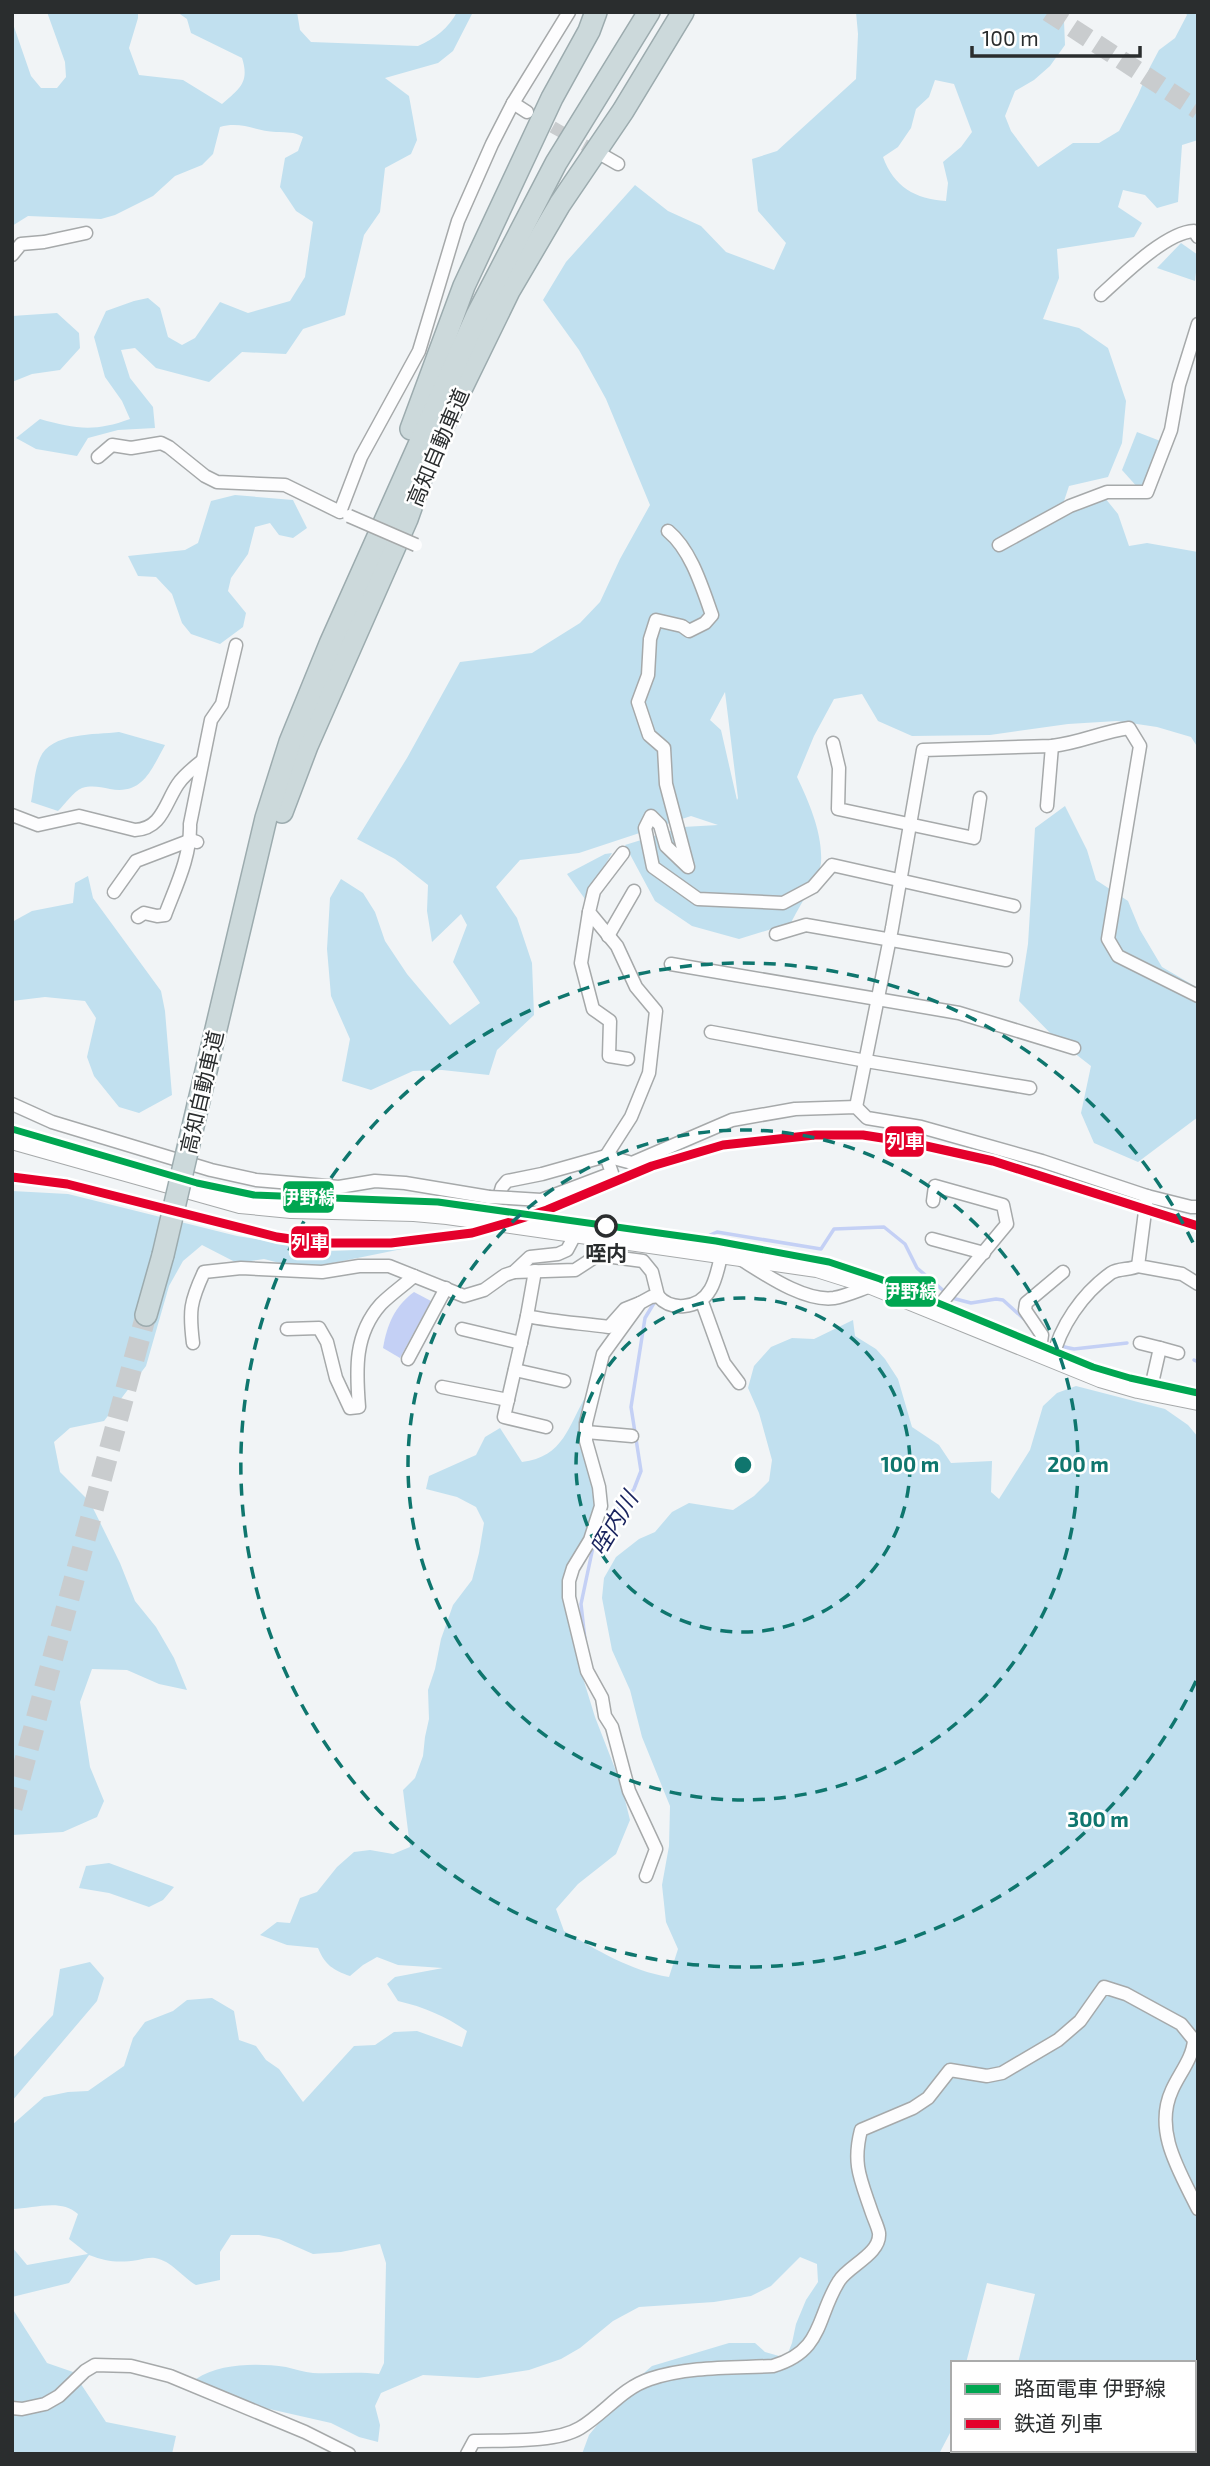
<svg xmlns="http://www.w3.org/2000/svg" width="1210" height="2466" font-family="'Exo 2','Noto Sans JP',sans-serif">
<rect width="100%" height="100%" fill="#f1f4f6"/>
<g fill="#c1e0ef" fill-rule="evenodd">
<path d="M47 12H138V18L129 48 139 75 183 80 222 104C239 89 250 83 242 58L191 33 187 19 177 12H297L300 30 311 42 418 46C434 39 449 28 457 12H473L453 51 438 63 385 78 409 96 417 140 411 154 385 168 380 212 364 235 345 315 303 329 286 354 242 352 209 382 156 368 135 348 121 350 130 378 153 407 155 428 118 430 88 438 77 456 36 449 16 438 40 419C75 429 95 432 130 419L122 401 105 377 94 337 106 311 134 301 148 298 160 308 168 337 182 345 195 338 220 302 248 313 290 301 305 277 313 222 296 211 280 187 285 158 298 151 303 137C292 131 289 133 276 132 256 131 241 121 220 127L213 154 202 165 175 176 153 196 115 215 101 219 28 216 12 226V21L31 76 41 88H57L66 77 65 62Z"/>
<path d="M856 12H1067L1064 21 1065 45 1050 66 1034 80 1015 91 1005 116 1011 131 1038 167 1073 143H1099L1119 131 1138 95 1150 67 1159 50 1175 38 1187 15 1185 12H1198V140L1182 145 1178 202 1157 208 1145 195 1123 190 1118 207 1142 223 1134 237 1057 249 1059 278 1043 319 1079 328 1108 348 1126 401 1122 443 1108 477 1069 486 1062 507 1105 498 1118 514 1129 546 1147 543 1198 552V748L1191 737 1157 727 1117 721 1068 724 990 735 912 736 878 721 862 694 834 699 814 736 797 777C809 802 823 834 821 863 820 874 797 910 791 923L739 939 692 926 655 901 625 845 683 827 718 825 691 816 579 853 520 860 496 887 517 918 532 963 534 1015 497 1050 489 1075 442 1070 413 1071 371 1090 342 1081 350 1039 331 996 327 949 330 898 341 879 363 893 375 912 385 941 407 974 450 1025 480 1003 453 962 467 925 461 914 432 942 427 911 428 885 395 859 357 839 407 758 460 662 532 653 580 623 600 602 620 559 650 505 606 399 579 350 543 300 566 262 635 185 668 211 701 226 726 252 774 270 786 243 758 211 752 159 777 151 856 79 858 34ZM935 80 954 84 972 132 961 147 943 162 948 183 946 201C915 199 894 187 883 157L898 147 911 128 916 109 929 97ZM725 692 738 798 737 800 721 730 710 720Z"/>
<polygon points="1181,243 1198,255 1195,281 1157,268"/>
<polygon points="57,313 79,333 80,348 60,370 32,374 12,382 12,316"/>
<polygon points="1137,432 1163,442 1145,490 1139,489 1122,470"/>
<polygon points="235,495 293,500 307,528 293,538 279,535 270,523 255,527 248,554 231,578 228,591 246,613 243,627 220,644 191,634 182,623 172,594 156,577 138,576 128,556 185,550 198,543 211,501"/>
<path d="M119 732 165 745C151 770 143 795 110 789 100 787 92 785 82 788 73 792 65 804 58 811L31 802C34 788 34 771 40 758 51 732 95 735 119 732Z"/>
<polygon points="1065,806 1087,850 1096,880 1128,901 1140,930 1162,967 1198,988 1198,1117 1138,1162 1094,1143 1081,1113 1091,1066 1055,1038 1019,1001 1028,944 1035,828"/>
<polygon points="612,853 585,899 567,874 605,854"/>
<polygon points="88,876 93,898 161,991 165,1011 172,1095 139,1113 119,1107 94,1076 87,1057 96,1018 85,1001 45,997 12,1001 12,922 32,911 73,903 75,883"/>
<polygon points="12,1191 68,1194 237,1236 332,1251 407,1248 303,1269 264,1259 237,1263 202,1245 183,1261 169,1286 146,1366 104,1421 70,1428 54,1442 60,1472 90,1502 120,1563 135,1601 156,1627 174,1658 187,1690 159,1684 127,1670 92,1669 80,1702 90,1767 104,1801 97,1817 63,1832 12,1835"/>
<path d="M853 1320 855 1336 876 1349 885 1359 898 1379 912 1427 939 1445 951 1463 992 1461 991 1492 999 1499 1030 1450 1043 1406 1057 1393 1076 1386 1165 1409 1188 1425 1198 1437V2373L1194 2375V2363H1018L1035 2294 987 2283 966 2363H953V2419L950 2433 939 2454H582L589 2435 630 2385 652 2366 729 2343H755L765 2352 786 2358 792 2343 796 2324 806 2300 818 2282 817 2264 800 2257 771 2286 751 2296 714 2302 639 2307 613 2321 580 2348 561 2359 529 2370 478 2378 423 2375 381 2393 375 2406 380 2425 378 2442 359 2437 331 2423 212 2396 196 2379C220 2363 258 2363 286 2367 295 2369 304 2372 313 2373 335 2374 357 2371 379 2374L384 2363 386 2263 380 2244 341 2252 313 2254 279 2239 259 2235H231L220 2252V2280L196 2285C182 2277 172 2261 155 2258 150 2257 143 2259 138 2260 119 2263 107 2262 89 2255L69 2283 12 2297V2247L27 2265 88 2254 69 2239 78 2214C60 2198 34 2209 12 2209V2125L44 2097 68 2092 88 2091 124 2066 133 2038 145 2022 173 2011 187 2000 212 1998 234 2011 239 2040 256 2046 266 2060 279 2069 303 2102 354 2046 375 2045 394 2032 417 2031 462 2047 467 2031C445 2016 424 2007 398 2001L387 1984 395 1977 443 1968 398 1965 377 1957 363 1965 350 1976C333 1970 325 1965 318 1948L287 1945 260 1935 277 1922 290 1923 300 1898 317 1892 337 1867 354 1852 370 1850 393 1854 410 1847 403 1790 415 1778 423 1756 425 1737 429 1719 428 1690 435 1669 441 1639 453 1605 472 1580 479 1553 484 1523 476 1507 457 1497 426 1489 429 1476 476 1455 485 1437 500 1428 522 1462C564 1457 568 1426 587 1394L580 1423 579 1445 589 1467 599 1504 593 1528 570 1567 576 1637 583 1678 595 1717 621 1784 630 1820 616 1854 578 1884 556 1909 564 1931C597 1950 631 1971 669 1977L678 1949 666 1922 662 1885 669 1846 670 1806 642 1737 630 1690 612 1650 602 1598 604 1578 616 1557 639 1539 655 1532 672 1512 689 1503 733 1510 754 1496 769 1481 772 1460 759 1413 748 1388 754 1366 771 1347 792 1338 814 1339Z"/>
<polygon points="109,1863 174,1887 163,1900 149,1907 109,1893 79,1888 86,1866"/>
<polygon points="90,1962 104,1978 97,2001 12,2101 12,2059 53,2015 60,1969"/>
<polygon points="12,2308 47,2363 73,2372 106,2422 176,2436 172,2454 12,2454"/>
<polygon points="996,2450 1150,2450 1165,2454 996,2454"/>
</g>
<path fill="#c4d0f5" d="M414 1292 431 1301 400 1358 383 1348C387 1325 394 1307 414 1292Z"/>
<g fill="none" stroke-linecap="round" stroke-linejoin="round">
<g stroke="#c4d0f5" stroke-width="3.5">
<polyline points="710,1235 717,1232 821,1249 834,1229 884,1227 905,1244 917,1268 952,1298 971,1303 996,1299 1003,1300 1024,1319"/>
<polyline points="1060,1346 1074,1349 1127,1343"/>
<polyline points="1194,1360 1198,1362"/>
<polyline points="585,1640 581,1604 593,1547 608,1521 634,1489 641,1471 631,1407 645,1318 654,1303"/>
</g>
<polyline stroke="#c9ccce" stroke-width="12" stroke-dasharray="12 6" stroke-linecap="butt" points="537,118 600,154"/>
<polyline stroke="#c9ccce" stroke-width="19" stroke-dasharray="19 10" stroke-linecap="butt" points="1048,12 1198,110"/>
<polyline stroke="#c9ccce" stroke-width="21" stroke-dasharray="21 10" stroke-linecap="butt" points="12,1808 146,1315"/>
<defs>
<g id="minor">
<polyline points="527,112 513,103 569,12"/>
<polyline points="604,156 618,164"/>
<polyline points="12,255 21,244 44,242 86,233"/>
<path d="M1101 295C1122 276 1166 232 1194 231L1198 237"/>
<polyline points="98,457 112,445 131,448 161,443 169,447 205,476 217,482 285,485 340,512 361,457 419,351 458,221 492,144 513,103"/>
<path d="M668 531C691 550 702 587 712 615L705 623 689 631 682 626 656 620 650 639 648 675 638 702 649 735 664 748 666 784 688 867 666 846 660 825 651 816 645 828 653 867 698 899 783 903 813 887 832 865 1014 906"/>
<polyline points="999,545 1070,506 1107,492 1147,492 1171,430 1179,385 1198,324"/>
<polyline points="833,743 839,768 838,809 974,838 980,798"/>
<polyline points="1047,806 1052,746"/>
<path d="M12 815 38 825 79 816 135 830C162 829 165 803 178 784 184 775 193 768 202 761"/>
<polyline points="114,892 136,861 191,840 197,842"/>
<polyline points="589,912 581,963 593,1009 610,1021 609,1056 628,1059"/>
<path d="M138 917 144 913 157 916 165 915C176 886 191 856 190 824L211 720 222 704 236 645"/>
<polyline points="776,934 806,925 1006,960"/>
<polyline points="608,936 634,891"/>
<polyline points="671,964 959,1013 1074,1048"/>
<polyline points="711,1032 866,1061 1030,1088"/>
<polyline points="12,1104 52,1122 211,1170 256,1180 339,1187 375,1181 405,1183 489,1197"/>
<path d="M856 1107 892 928 923 750 1052 746C1080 743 1101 732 1129 728L1140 746 1108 939 1118 956 1198 996"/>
<polyline points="606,1156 631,1117 649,1073 656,1011 636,987 617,946 589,912 594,891 623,853"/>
<polyline points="1147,1196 1191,1207 1198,1207"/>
<polyline points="509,1198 541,1200 612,1173 606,1156"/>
<polyline points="933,1201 935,1186 1003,1205 1007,1224 934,1312"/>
<polyline points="491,1223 502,1187 507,1181 542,1174 606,1156 632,1163 732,1120 795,1109 856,1107 867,1118 921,1127 1042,1161 1147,1196 1138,1266 1182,1274 1198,1284"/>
<polyline points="932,1239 984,1253"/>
<path d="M742 1260C766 1275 805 1302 834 1298 846 1296 859 1290 871 1286"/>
<polyline points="514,1272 575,1270 598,1255 643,1261 652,1272 658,1296"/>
<polyline points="702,1302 724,1363 739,1383"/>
<polyline points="527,1316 535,1271"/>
<path d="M287 1329 319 1328 327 1342 336 1378 350 1408 359 1407C356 1370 354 1334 381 1304 391 1294 404 1285 414 1276"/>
<polyline points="462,1329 521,1343"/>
<path d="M193 1343C189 1311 190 1302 204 1272L241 1268 322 1272 359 1266H389L464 1296 484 1290 505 1275 514 1272 530 1257 558 1254 567 1250 575 1235"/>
<polyline points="1140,1343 1160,1348 1150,1392"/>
<polyline points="1160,1348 1178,1353"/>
<polyline points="1039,1355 1042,1335 1025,1310 1026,1303 1063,1272"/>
<polyline points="408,1359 446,1288"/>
<path d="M1052 1360C1060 1326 1082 1294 1111 1273 1119 1268 1130 1270 1138 1266"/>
<polyline points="515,1370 564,1381"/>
<polyline points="442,1387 508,1400"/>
<path d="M546 1427 504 1417 527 1316C554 1322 581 1323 609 1327L625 1309 640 1303"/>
<polyline points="586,1432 632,1436"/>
<path d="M646 1876 656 1849 629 1791 612 1727 605 1716 602 1698 587 1671 569 1597V1581L573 1568 590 1540 601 1506 599 1487 586 1441V1423L603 1354 640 1303 651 1297 658 1296C665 1304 673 1307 684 1306 711 1304 716 1279 721 1256"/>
<polyline points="12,2408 22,2409 45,2404 59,2396 85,2371 95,2365 131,2366 170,2376 305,2432 349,2454"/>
<path d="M467 2454 474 2441C504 2440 555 2443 580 2428 605 2413 622 2388 650 2379 688 2366 733 2368 773 2366 824 2351 816 2317 839 2281 848 2266 881 2254 879 2233 878 2227 874 2219 872 2213 861 2180 852 2165 861 2130L913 2108 928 2098 950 2070 987 2076 1002 2073 1058 2040 1080 2021 1104 1987 1126 1994 1181 2024 1194 2040C1193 2058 1179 2074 1172 2090 1153 2131 1180 2172 1198 2209"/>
</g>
<polyline id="secondary" points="12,1141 240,1205 291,1210 414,1213 447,1216 817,1269 871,1286 1100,1379 1138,1390 1198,1402"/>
<g id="motorway">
<polyline points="411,429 464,286 552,98 589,31 596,12"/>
<polyline points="282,812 307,746 407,519 431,451 509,291 560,204 623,111 683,12"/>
<polyline points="198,1105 266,818 290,742 330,644 477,315 556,163 649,12"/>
<polyline points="146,1315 163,1255"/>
</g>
</defs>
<use href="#minor" stroke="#a6a9aa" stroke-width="15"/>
<use href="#secondary" stroke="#a6a9aa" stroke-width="18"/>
<use href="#motorway" stroke="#9cabae" stroke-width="24"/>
<use href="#minor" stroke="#fdfdfe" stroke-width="12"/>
<use href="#secondary" stroke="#fdfdfe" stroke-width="16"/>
<use href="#motorway" stroke="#ccd9db" stroke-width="21"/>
<defs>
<g id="minor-bridge">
<polyline points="349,516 416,545"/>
<polyline points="489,1197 509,1198"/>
</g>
<polyline id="motorway-bridge" points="163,1255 198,1105"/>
</defs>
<use href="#minor-bridge" stroke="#a6a9aa" stroke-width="15" stroke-linecap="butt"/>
<use href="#motorway-bridge" stroke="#9cabae" stroke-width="24" stroke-linecap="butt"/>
<use href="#minor-bridge" stroke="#fdfdfe" stroke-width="12"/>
<use href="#motorway-bridge" stroke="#ccd9db" stroke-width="21"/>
<defs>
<polyline id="rail-1" points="12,1177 67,1184 277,1237 318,1243 391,1243 472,1233 510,1222 547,1210 652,1166 723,1145 815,1135 863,1135 908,1142 993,1161 1198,1226"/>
</defs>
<use href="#rail-1" stroke="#fff" stroke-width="14"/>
<use href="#rail-1" stroke="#e4002b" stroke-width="9"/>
<defs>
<polyline id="tram-1" points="12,1129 197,1183 254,1195 438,1202 716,1241 829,1262 880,1279 1093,1367 1130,1378 1198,1393"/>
</defs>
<use href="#tram-1" stroke="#fff" stroke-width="12"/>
<use href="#tram-1" stroke="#00a651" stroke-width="7"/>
</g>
<g fill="none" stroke="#0f766e" stroke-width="3.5" stroke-dasharray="12 9">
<circle cx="743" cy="1465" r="167"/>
<circle cx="743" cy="1465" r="335"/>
<path d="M1196 1681A502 502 0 1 1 1196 1249"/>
</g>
<circle fill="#fff" stroke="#2a2d2e" stroke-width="3.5" cx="606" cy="1226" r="10"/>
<g text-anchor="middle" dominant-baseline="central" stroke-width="5" stroke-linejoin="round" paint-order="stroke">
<g font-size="21" fill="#2a2d2e" stroke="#fff">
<text transform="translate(437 447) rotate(-67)">高知自動車道</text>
<text transform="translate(201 1092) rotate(-77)">高知自動車道</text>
</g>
<g font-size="21" font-weight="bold" fill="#2a2d2e" stroke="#fff">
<text x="606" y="1252">咥内</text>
</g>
<g font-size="23" font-style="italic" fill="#19235e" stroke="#fff">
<text transform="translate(613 1523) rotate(-59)">咥内川</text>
</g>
</g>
<circle cx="743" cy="1465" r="10" fill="#0f766e" stroke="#fff" stroke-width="3.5"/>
<g font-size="21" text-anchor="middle" font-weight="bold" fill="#0f766e" stroke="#fff" stroke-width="5" stroke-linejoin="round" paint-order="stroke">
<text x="910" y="1472">100 m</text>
<text x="1078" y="1472">200 m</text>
<text x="1098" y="1827">300 m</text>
</g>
<g stroke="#fff" stroke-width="2.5">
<rect x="884" y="1125" width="41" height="33" rx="7" fill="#e4002b"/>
<rect x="282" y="1180" width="53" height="34" rx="7" fill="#00a651"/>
<rect x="290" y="1225" width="40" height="34" rx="7" fill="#e4002b"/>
<rect x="884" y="1275" width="53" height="33" rx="7" fill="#00a651"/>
</g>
<g font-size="19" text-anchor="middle" font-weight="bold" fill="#fff">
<text x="905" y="1148">列車</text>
<text x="309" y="1204">伊野線</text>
<text x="310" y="1249">列車</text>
<text x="910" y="1298">伊野線</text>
</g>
<rect width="1210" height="2466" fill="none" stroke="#2a2d2e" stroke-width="28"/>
<rect x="951" y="2361" width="245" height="91" fill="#ffffff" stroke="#aaabab" stroke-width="2"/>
<rect x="965" y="2384" width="35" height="10" fill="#00a651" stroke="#aaabab" stroke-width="2"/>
<text x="1014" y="2396" font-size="21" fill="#2a2d2e">路面電車 伊野線</text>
<rect x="965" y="2419" width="35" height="10" fill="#e4002b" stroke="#aaabab" stroke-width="2"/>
<text x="1014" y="2431" font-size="21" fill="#2a2d2e">鉄道 列車</text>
<path d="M972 46v10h168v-10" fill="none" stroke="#2a2d2e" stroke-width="3.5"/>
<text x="982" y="46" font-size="21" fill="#2a2d2e" stroke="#ffffff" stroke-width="5" paint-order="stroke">100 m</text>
</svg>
